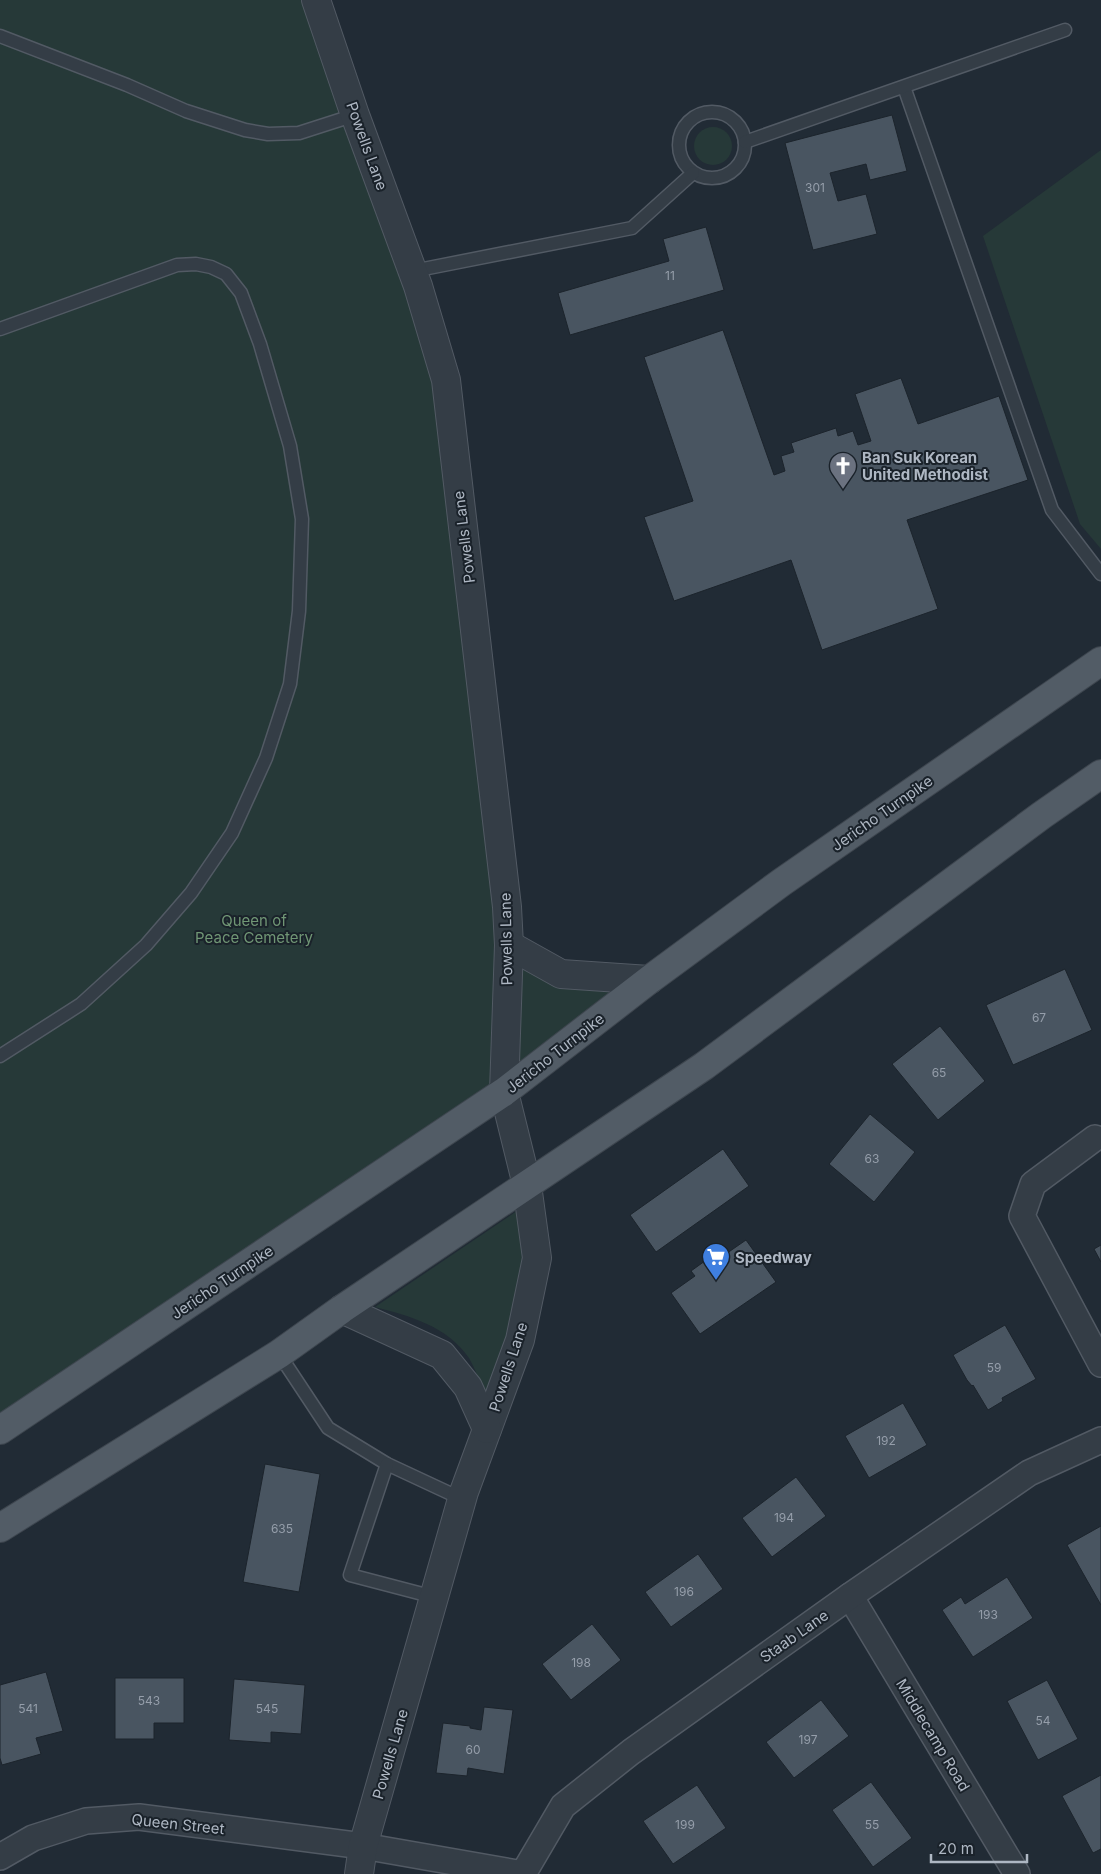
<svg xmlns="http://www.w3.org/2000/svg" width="1101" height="1874" font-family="Inter,sans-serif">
<rect width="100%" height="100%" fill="#212b35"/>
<g fill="#263938">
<polygon points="0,0 316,0 446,380 507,907 504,1092 0,1430"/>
<circle cx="713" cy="146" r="19"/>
<polygon points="1101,150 1101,549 1080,524 983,236"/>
<polygon points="517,956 636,984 511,1078"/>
<path d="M520 1209 524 1261 510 1328 486 1397C481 1385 476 1370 469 1358 447 1326 410 1316 375 1307Z"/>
</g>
<g fill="#495561" stroke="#1c242c">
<polygon points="892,115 907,171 870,180 866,164 830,173 838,201 866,194 877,234 813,250 785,143"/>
<polygon points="706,227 724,290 570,335 558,293 669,261 663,239"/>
<polygon points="723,330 774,475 785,471 781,456 794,452 791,443 836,428 838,436 853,431 858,445 871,441 855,394 901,378 918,424 999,396 1028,480 907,520 938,609 822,650 791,560 674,601 644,517 693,501 644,357"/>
<polygon points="1065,969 1092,1030 1013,1065 986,1005"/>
<polygon points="940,1026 985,1081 938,1120 892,1064"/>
<polygon points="870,1114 915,1152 874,1202 829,1164"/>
<polygon points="723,1149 749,1186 656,1252 630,1215"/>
<polygon points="746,1240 776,1282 700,1334 671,1293 695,1276 691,1271 716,1253 720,1258"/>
<polygon points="1101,1245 1101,1262 1094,1249"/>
<polygon points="1005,1325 1036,1379 1002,1398 1003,1401 988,1410 973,1385 972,1386 967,1380 953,1355"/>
<polygon points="903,1403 927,1445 869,1478 845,1436"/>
<polygon points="265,1464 320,1474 299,1592 243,1582"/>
<polygon points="796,1477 826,1516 772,1557 742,1518"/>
<polygon points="1101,1526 1101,1605 1067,1545"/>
<polygon points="698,1554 723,1589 671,1627 645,1592"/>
<polygon points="1007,1577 1033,1618 973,1657 942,1610 961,1597 965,1604"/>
<polygon points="592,1624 621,1660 571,1700 542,1664"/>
<polygon points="46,1672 63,1731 36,1738 41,1754 2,1765 0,1758 0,1685"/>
<polygon points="115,1678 184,1678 184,1723 154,1723 154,1739 115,1739"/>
<polygon points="234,1679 305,1685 301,1734 271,1732 271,1743 229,1740"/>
<polygon points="1047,1680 1078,1739 1038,1760 1007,1701"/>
<polygon points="821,1700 849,1736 794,1778 766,1742"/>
<polygon points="484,1707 513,1710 504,1774 468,1768 467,1776 436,1773 443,1723 470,1726 470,1728 481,1730"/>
<polygon points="1101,1775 1101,1849 1093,1853 1062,1796"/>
<polygon points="871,1782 912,1838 873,1867 832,1810"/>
<polygon points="697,1785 726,1828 673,1864 643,1821"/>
</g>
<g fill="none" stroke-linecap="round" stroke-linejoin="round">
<defs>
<g id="service">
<polyline points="0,36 127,85 186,111 245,130 268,134 299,133 355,115"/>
<polyline points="904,87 1052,510 1101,574"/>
<circle cx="712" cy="145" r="33"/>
<polyline points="745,142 1065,30"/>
<polyline points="413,271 632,228 693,173"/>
<polyline points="0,329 177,265 196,264 211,267 226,274 241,293 260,344 290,446 302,519 299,611 290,684 266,758 232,833 191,893 146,945 81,1004 0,1056"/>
<polyline points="279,1354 328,1428 387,1464 462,1499"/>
<polyline points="387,1464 350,1575 434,1597"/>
</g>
<g id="minor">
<polyline points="1095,1138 1033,1184 1022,1216 1101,1364"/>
<polyline points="850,1596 1017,1874"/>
<polyline points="0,1857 33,1838 86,1821 139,1817 363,1846 523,1874 563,1806 631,1752 850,1596 1029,1473 1101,1440"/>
</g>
<g id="tertiary">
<polyline points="316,0 355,115 418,286 446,380 507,907 509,945 504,1092 527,1185 537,1258 520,1340 464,1492 363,1846 359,1874"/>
<polyline points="509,945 561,974 649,980"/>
<polyline points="342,1309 442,1355 468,1387 487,1429"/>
</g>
<g id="primary">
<polyline points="0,1430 504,1092 649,980 782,882 1101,661"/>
<polyline points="0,1528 279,1354 342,1309 704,1066 1042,815 1101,774"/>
</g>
</defs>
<use href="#service" stroke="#525a64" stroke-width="15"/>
<use href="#minor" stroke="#525a64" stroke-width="28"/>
<use href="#tertiary" stroke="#525a64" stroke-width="30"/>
<use href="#primary" stroke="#3e464f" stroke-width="30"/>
<use href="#service" stroke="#343d46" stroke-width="12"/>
<use href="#minor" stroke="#343d46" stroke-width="25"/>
<use href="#tertiary" stroke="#343d46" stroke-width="28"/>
<use href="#primary" stroke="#525c66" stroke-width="28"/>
</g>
<defs>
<symbol id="church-pin" viewBox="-11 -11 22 30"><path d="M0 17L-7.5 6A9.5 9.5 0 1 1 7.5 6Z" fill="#6b7280" stroke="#1a222a"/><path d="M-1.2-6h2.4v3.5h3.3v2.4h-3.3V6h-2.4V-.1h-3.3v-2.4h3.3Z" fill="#fff"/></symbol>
<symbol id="supermarket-pin" viewBox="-11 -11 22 30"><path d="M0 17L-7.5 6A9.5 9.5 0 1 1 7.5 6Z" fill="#3f7fe0" stroke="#1a222a"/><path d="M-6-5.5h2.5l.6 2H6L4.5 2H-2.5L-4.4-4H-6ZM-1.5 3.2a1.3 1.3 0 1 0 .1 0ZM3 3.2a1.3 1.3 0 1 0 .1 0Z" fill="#fff"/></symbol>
</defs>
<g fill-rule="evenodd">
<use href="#church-pin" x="827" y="450" width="32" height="43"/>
<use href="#supermarket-pin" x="700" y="1241" width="32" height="43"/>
</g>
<g text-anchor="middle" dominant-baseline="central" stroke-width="4" stroke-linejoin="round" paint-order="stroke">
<g font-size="12" fill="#959eaa">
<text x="815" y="187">301</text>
<text x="670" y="275">11</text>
<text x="1039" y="1017">67</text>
<text x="939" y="1072">65</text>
<text x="872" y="1158">63</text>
<text x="994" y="1367">59</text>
<text x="886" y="1440">192</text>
<text x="784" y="1517">194</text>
<text x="282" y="1528">635</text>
<text x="684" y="1591">196</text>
<text x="988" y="1614">193</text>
<text x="581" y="1662">198</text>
<text x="149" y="1700">543</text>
<text x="28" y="1708">541</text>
<text x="267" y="1708">545</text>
<text x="1043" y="1720">54</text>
<text x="808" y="1739">197</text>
<text x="473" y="1749">60</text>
<text x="685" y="1824">199</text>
<text x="872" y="1824">55</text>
</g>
<g font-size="15" fill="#aeb7c3" stroke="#1a222a">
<text transform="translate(367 146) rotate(70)">Powells Lane</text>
<text transform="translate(464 537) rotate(-97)">Powells Lane</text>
<text transform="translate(882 813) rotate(-35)">Jericho Turnpike</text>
<text transform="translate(506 939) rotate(-91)">Powells Lane</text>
<text transform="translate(555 1053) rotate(-38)">Jericho Turnpike</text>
<text transform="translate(222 1282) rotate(-34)">Jericho Turnpike</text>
<text transform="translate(508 1367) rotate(-72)">Powells Lane</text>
<text transform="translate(794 1636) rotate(-35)">Staab Lane</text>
<text transform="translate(933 1735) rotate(59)">Middlecamp Road</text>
<text transform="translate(390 1754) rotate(-74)">Powells Lane</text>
<text transform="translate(178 1824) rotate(6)">Queen Street</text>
</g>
<g font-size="15" font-weight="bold" fill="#aeb7c3" stroke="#1a222a" text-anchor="start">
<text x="862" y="457">Ban Suk Korean<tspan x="862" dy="17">United Methodist</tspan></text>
<text x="735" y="1257">Speedway</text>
</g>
<g font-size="15" fill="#709675" stroke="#1a222a">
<text x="254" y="920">Queen of<tspan x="254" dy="17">Peace Cemetery</tspan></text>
</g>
</g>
<path d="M931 1854v8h96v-8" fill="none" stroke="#aeb7c3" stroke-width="2.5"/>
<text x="938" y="1854" font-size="15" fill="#aeb7c3" stroke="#1a222a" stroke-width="4" paint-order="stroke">20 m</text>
</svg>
